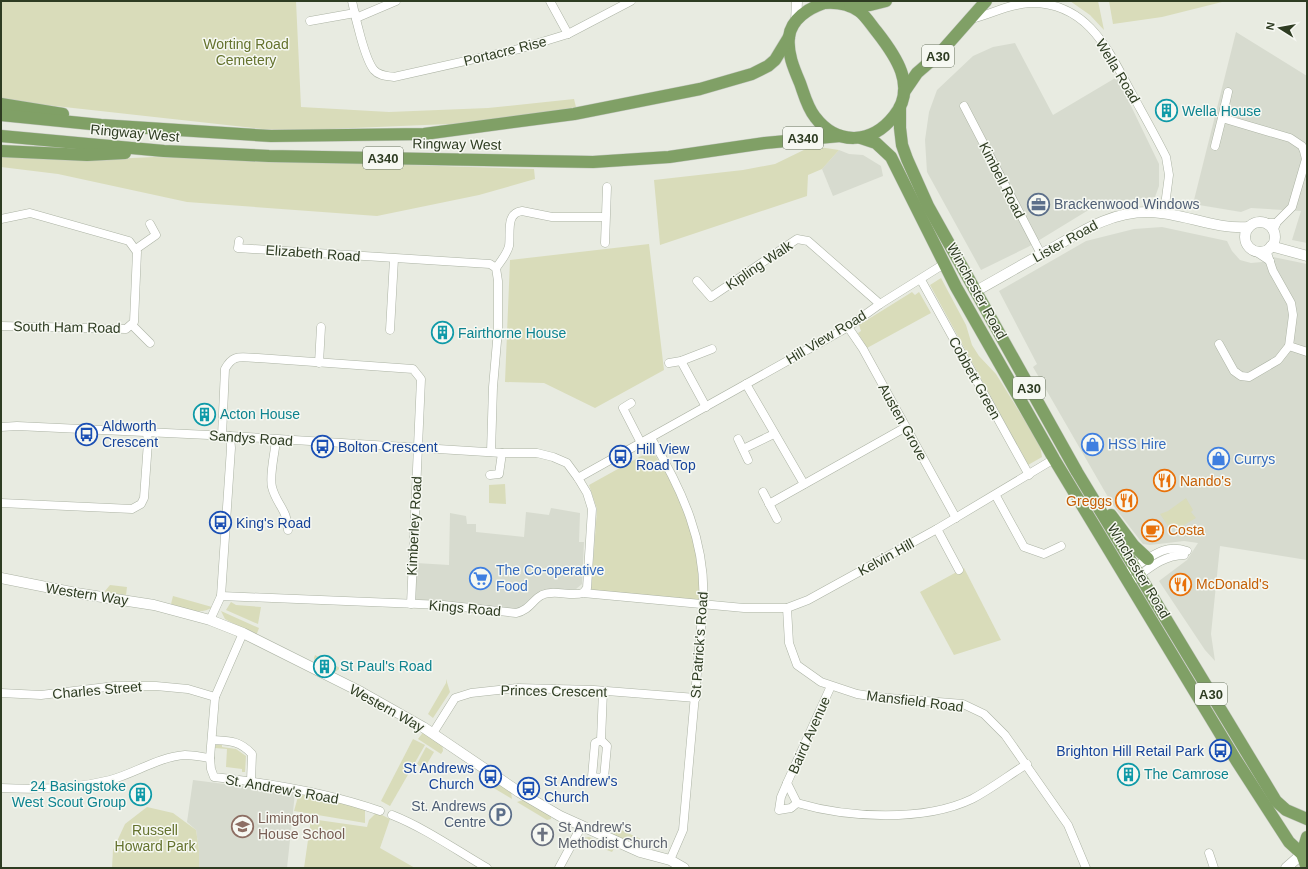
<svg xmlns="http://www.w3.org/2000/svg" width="1308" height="869" font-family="Arial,sans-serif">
<rect width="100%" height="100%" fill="#e8ebe1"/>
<g fill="#d7dbcf">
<polygon points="1236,32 1307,76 1307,243 1292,240 1301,211 1251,208 1241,212 1193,204"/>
<polygon points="1015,43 1053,115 1117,77 1159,164 1159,186 1155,197 1100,203 1028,247 981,270 927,172 925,140 929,112 937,90 973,56 993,47"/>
<polygon points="839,150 849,154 863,155 881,166 883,176 833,196 822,169"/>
<polygon points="1162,227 1227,241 1232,251 1240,260 1251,263 1262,262 1273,257 1307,264 1307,560 1220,546 1211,634 1215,661 1205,650 1159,581 1187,560 1198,543 1184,541 1150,545 1143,544 1112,504 1033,367 1037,364 999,291 1086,241 1134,229"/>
<polygon points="551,508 580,513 579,542 584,542 582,584 576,589 548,590 520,610 412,599 416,563 449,565 450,513 466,516 467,524 476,524 476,532 524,537 526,512 549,515"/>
<polygon points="193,780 295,793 287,868 199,868 199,850 196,830 187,822"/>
</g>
<g fill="#d9dcba">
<polygon points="1,1 296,1 301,107 389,112 488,108 574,99 576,107 497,122 281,131 1,100"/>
<polygon points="1070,1 1098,1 1104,30 1090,15"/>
<polygon points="1109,1 1226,1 1162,17 1113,24"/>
<polygon points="812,146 839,150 822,169 808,175 807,196 660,245 654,180 743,170 775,164"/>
<polygon points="1,155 90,160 154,157 534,169 535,179 479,195 377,216 187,202 58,174 1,167"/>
<polygon points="649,244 664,370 595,408 544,383 505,382 510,260"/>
<polygon points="941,278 966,325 972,345 979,356 996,374 1040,445 1042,457 1028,465 930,285"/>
<polygon points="912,292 915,295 919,292 931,313 867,348 858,333 861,331 859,325"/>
<path d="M652 450C661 465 671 480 679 496 694 530 699 564 701 601L591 591 597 509 589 485Z"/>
<polygon points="505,484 506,504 489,503 489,485"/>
<polygon points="1186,498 1193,510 1191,512 1196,518 1179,528 1177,525 1168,526 1160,514 1168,511"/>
<polygon points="964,568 1001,640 954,655 920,592"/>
<polygon points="110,585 127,587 126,595 106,593 105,591"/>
<path d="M173 596 212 607C202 616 183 609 171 604Z"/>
<polygon points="231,602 236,605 261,607 258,624 226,610"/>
<polygon points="221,611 259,628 256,636 225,619"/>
<path d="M315 655 340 668C335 674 331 672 325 669L326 666 315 663 314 658Z"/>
<polygon points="446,679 450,692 433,718 428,714 446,683"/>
<polygon points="424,731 442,743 443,751 441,754 418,739"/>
<polygon points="413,739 425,745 390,806 381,801"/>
<polygon points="222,743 222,747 236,749 246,756 245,772 242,772 242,769 226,767 227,749 215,748 216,745"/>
<polygon points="426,747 434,752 424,769 417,764"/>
<polygon points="488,777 511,792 512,799 482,781"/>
<polygon points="299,793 305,793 365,809 365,823 294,811"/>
<polygon points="523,800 551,816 551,819 547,820 517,802"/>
<polygon points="147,807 173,813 196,830 199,850 199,868 112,868 113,850 125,824"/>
<polygon points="375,814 380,814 390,819 380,848 415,868 304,868 311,819 367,827 369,820"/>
<polygon points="617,828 643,840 641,846 611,835"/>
<polygon points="589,837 615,847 612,852 578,839"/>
</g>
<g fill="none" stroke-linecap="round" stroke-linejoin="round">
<defs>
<g id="minor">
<path d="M352 1C355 16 365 60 374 70 379 76 387 76 394 77L519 49 568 34 631 1"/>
<polyline points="550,1 568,34"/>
<polyline points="356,18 396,1"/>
<path d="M971 19C992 14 1008 4 1030 3 1087 2 1108 49 1131 92 1143 114 1155 135 1166 157L1169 175 1164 213"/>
<polyline points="310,21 355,13"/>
<polyline points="1228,92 1222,118 1290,138 1302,146 1304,151 1306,159 1292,207 1277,222 1273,231"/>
<polyline points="964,106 1041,254"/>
<polyline points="1215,146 1222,118"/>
<polyline points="1,219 30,213 129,241 137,252 134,322 126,329 1,326"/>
<polyline points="1265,223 1276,223"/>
<polyline points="239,241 238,248 490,264 496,268 498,281 498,330 493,387 491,452"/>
<polyline points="605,243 607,187"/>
<polyline points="136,249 156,235 150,224"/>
<polyline points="1255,251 1270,261"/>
<path d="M496 268C501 261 507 254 509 246 511 234 505 213 522 211L552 217H605"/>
<polyline points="921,280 1029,475"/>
<polyline points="697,281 711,297 797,239 808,241 880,304"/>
<polyline points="132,325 150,343"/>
<polyline points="848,327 863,349 956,518"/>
<polyline points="390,330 394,259"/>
<polyline points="1219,344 1234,371 1241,376 1249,377 1278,360 1289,346 1293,315 1291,303 1273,271 1266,250"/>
<polyline points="1289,346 1307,352"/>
<polyline points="681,361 706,407"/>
<polyline points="319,363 321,327"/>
<polyline points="669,363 681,361 712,349"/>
<polyline points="746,384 804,484"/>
<polyline points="631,403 623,408 641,443"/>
<polyline points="1,427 17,426 230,436 502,453 537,453 553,457 567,463 578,478 587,493 592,509 587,588 583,593"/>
<path d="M222 436 225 369C234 353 241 358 258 358L413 369 421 379 411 604"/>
<path d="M651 438C682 489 707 544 703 605L683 830 670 860"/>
<polyline points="738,439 748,460"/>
<path d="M276 440C275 452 269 476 272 487 276 504 288 510 288 530"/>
<polyline points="743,449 774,434"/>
<polyline points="490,475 499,474 502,453"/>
<polyline points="578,478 848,327 880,304 944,264"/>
<polyline points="763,492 777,519"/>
<polyline points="996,496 1024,547 1044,554 1061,546"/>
<polyline points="1,503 132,509 141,504 144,498 148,442 147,433"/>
<polyline points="769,504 906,427"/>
<polyline points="937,529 959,570"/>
<path d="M1130 570C1151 558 1162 543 1187 551"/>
<path d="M1129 583C1146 571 1162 555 1184 555"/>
<path d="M221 596 443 605 516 613C530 610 532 600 542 595 555 589 570 597 583 593L744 608H787L808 600 937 529 1054 459"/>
<polyline points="787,608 789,643 797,665 821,682 857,694 876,697 963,704 984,714 1005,735 1068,825 1086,868"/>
<polyline points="210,620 221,596 231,448 230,436"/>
<path d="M243 633 215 697 210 758 211 769 214 777C270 783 326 792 380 811"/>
<path d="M831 686 787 783 797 803C848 818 924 822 972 799 991 789 1009 775 1027 764"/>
<polyline points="1,693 41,695 115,686 156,686 188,689 215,697"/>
<polyline points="433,733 455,698 471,693 517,688 594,690 696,698"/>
<path d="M212 740C229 741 239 740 252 754L251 781"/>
<polyline points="601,740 595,743 592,777 604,778 607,746 601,740 603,691"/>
<polyline points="787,783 781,797 779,810 791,808 797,803"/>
<path d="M1 788C38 790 74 789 110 780 136 773 158 757 185 755 193 755 202 757 210 758"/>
<path d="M392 815C425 828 456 850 487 868"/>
<polyline points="1209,853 1214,868"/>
<polyline points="559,868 581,827"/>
</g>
<g id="tertiary">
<polyline points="796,22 797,1"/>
<circle cx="1260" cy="237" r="15"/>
<polyline points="1271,246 1307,256"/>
<path d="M976 291C1003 276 1030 260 1058 245 1087 228 1115 211 1150 212 1184 213 1215 230 1249 227"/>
<polyline points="1,578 76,593 154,605 210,620 243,633 361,692 423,727 519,792 560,816 640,852 670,860 684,868"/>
<polyline points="1286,868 1302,854"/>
</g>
<g id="primary">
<path d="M824 3C836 2 849 4 859 11 866 16 871 25 877 32 895 55 918 87 894 116 872 144 837 146 815 117 807 107 804 94 800 83 794 69 787 53 789 37 791 19 809 8 824 3Z"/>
<polyline points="850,6 870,5 886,1"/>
<polyline points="904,92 917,73 940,53 986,1"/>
<polyline points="1,104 63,114"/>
<polyline points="900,107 900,128 902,145 907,159 928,206 1077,472 1276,801 1286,810 1307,819"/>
<polyline points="1,115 101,125 271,136 424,134 574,114 700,89 752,74 768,66 775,60 789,37"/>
<polyline points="1,136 164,151 269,156 593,162 669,157 765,143 840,136"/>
<polyline points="861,138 876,143 891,157 956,287 1054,459 1236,760 1289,842 1302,854"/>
<polyline points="1,151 87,155 125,153"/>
<polyline points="1111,515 1134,546 1148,559"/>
<polyline points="1307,868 1302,854 1307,837"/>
</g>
</defs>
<use href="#minor" stroke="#acb3a4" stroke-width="9"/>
<use href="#tertiary" stroke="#acb3a4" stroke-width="11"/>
<use href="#primary" stroke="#c4c8c1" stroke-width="13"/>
<use href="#minor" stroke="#fff" stroke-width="8"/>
<use href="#tertiary" stroke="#fff" stroke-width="10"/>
<use href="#primary" stroke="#80a066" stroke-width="12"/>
</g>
<defs>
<symbol id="building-ring" viewBox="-11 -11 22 22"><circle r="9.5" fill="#f6f8f2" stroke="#0f9aa8" stroke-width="1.5"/><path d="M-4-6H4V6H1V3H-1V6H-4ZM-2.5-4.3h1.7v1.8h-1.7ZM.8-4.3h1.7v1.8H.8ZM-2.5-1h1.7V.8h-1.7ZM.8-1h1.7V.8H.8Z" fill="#0f9aa8"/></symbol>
<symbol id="office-ring" viewBox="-11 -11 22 22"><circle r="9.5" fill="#f6f8f2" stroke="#5c6f8a" stroke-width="1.5"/><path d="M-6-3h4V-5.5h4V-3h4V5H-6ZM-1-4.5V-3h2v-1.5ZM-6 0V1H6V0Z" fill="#5c6f8a"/></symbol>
<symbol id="bus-ring" viewBox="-11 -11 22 22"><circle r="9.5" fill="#f6f8f2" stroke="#1a4fb4" stroke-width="1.5"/><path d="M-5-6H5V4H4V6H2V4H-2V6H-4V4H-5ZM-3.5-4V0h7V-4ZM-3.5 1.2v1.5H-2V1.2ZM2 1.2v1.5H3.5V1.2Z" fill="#1a4fb4"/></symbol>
<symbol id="shop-ring" viewBox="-11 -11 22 22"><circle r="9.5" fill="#f6f8f2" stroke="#3f7fe0" stroke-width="1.5"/><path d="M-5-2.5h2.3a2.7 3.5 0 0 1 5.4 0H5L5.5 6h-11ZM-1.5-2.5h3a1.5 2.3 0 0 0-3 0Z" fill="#3f7fe0"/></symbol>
<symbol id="restaurant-ring" viewBox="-11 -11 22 22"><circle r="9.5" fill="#f6f8f2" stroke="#e8710a" stroke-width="1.5"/><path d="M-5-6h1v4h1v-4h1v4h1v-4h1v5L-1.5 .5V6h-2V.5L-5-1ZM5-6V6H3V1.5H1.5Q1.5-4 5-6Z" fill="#e8710a"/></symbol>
<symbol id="cafe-ring" viewBox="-11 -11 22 22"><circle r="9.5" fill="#f6f8f2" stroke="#e8710a" stroke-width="1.5"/><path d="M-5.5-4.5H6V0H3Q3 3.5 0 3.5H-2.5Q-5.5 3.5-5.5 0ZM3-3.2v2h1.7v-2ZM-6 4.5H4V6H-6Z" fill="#e8710a"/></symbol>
<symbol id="supermarket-ring" viewBox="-11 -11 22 22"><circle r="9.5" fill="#f6f8f2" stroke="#3f7fe0" stroke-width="1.5"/><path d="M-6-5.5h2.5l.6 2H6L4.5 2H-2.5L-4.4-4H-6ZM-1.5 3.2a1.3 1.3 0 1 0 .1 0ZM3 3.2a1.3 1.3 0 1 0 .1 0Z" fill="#3f7fe0"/></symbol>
<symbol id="parking-ring" viewBox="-11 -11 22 22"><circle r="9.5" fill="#f6f8f2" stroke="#5c6f8a" stroke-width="1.5"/><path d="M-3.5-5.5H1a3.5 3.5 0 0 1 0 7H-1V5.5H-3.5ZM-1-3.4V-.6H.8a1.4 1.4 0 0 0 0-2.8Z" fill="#5c6f8a"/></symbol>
<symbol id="school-ring" viewBox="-11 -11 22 22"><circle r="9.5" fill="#f6f8f2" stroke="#8d6e63" stroke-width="1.5"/><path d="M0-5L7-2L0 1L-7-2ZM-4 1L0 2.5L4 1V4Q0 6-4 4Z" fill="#8d6e63"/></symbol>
<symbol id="church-ring" viewBox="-11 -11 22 22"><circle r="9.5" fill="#f6f8f2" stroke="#6b7280" stroke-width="1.5"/><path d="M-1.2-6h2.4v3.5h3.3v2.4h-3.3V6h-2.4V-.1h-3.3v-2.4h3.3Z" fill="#6b7280"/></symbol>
</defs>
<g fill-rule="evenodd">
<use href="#building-ring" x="1154" y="98" width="25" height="25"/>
<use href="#office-ring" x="1026" y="192" width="25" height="25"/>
<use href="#building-ring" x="430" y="320" width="25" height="25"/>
<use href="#building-ring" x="192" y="402" width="25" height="25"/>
<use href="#bus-ring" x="74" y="422" width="25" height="25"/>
<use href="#shop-ring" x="1080" y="432" width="25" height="25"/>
<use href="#bus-ring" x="310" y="434" width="25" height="25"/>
<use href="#bus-ring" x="608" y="444" width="25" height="25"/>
<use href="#shop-ring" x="1206" y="446" width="25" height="25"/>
<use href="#restaurant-ring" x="1152" y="468" width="25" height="25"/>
<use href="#restaurant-ring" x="1114" y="488" width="25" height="25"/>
<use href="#bus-ring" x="208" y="510" width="25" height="25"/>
<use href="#cafe-ring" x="1140" y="518" width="25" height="25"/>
<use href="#supermarket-ring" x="468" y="566" width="25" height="25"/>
<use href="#restaurant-ring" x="1168" y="572" width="25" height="25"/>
<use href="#building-ring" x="312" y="654" width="25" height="25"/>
<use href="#bus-ring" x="1208" y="738" width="25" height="25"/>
<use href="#building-ring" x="1116" y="762" width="25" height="25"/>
<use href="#bus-ring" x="478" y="764" width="25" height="25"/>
<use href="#bus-ring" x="516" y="776" width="25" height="25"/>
<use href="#building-ring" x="128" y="782" width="25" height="25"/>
<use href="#parking-ring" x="488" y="802" width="25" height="25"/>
<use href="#school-ring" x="230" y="814" width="25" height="25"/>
<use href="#church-ring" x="530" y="822" width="25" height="25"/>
</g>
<g text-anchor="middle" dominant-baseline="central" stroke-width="3" stroke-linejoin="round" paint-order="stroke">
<g fill="#f6f8f2" stroke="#6a7460" stroke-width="1">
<rect x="922" y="45" width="32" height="22" rx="3"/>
<rect x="783" y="127" width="40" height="22" rx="3"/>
<rect x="363" y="147" width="40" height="22" rx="3"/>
<rect x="1013" y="377" width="32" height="22" rx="3"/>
<rect x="1195" y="683" width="32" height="22" rx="3"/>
</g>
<g font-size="13" font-weight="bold" fill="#2e3c22">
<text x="938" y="56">A30</text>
<text x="803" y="138">A340</text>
<text x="383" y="158">A340</text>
<text x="1029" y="388">A30</text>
<text x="1211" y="694">A30</text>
</g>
<g font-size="14" fill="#64722d" stroke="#f6f8f2">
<text x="246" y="44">Worting Road<tspan x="246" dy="16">Cemetery</tspan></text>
<text x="155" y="830">Russell<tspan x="155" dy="16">Howard Park</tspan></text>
</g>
<g font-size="14" fill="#2e3c22" stroke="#f6f8f2">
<text transform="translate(505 51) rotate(-14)">Portacre Rise</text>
<text transform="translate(1118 71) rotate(59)">Wella Road</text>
<text transform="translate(135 133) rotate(5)">Ringway West</text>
<text transform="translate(457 144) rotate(1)">Ringway West</text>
<text transform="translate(1002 180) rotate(63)">Kimbell Road</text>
<text transform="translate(1065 241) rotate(-29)">Lister Road</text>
<text transform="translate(313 253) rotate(4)">Elizabeth Road</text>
<text transform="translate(759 265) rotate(-34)">Kipling Walk</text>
<text transform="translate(977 291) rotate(61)">Winchester Road</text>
<text transform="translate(67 327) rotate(1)">South Ham Road</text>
<text transform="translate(826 337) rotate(-31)">Hill View Road</text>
<text transform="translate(975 378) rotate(61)">Cobbett Green</text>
<text transform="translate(903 422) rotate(61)">Austen Grove</text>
<text transform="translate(251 438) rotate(4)">Sandys Road</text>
<text transform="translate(414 526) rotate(-87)">Kimberley Road</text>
<text transform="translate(886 557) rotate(-29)">Kelvin Hill</text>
<text transform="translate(1139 571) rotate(59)">Winchester Road</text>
<text transform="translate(87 594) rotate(9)">Western Way</text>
<text transform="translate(465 608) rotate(5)">Kings Road</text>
<text transform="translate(699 645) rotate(-86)">St Patrick's Road</text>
<text transform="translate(97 690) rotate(-5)">Charles Street</text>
<text transform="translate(554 691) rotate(1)">Princes Crescent</text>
<text transform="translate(915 701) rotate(7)">Mansfield Road</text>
<text transform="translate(387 708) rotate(29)">Western Way</text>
<text transform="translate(809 735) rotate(-66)">Baird Avenue</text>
<text transform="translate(282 789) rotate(10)">St. Andrew's Road</text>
</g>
<g font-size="14" fill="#0d838f" stroke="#f6f8f2" text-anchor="start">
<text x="1182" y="111">Wella House</text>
<text x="458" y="333">Fairthorne House</text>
<text x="220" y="414">Acton House</text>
<text x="340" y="666">St Paul's Road</text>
<text x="1144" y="774">The Camrose</text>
<text x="126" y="786" text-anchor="end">24 Basingstoke<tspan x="126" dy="16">West Scout Group</tspan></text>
</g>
<g font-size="14" fill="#4e5e75" stroke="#f6f8f2" text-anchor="start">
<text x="1054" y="204">Brackenwood Windows</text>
<text x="486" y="806" text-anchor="end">St. Andrews<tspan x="486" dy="16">Centre</tspan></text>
</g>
<g font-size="14" fill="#164399" stroke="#f6f8f2" text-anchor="start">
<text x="102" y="426">Aldworth<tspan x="102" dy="16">Crescent</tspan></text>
<text x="338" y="447">Bolton Crescent</text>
<text x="636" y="449">Hill View<tspan x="636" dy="16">Road Top</tspan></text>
<text x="236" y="523">King's Road</text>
<text x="1204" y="751" text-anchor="end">Brighton Hill Retail Park</text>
<text x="474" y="768" text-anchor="end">St Andrews<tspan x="474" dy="16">Church</tspan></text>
<text x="544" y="781">St Andrew's<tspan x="544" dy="16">Church</tspan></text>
</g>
<g font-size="14" fill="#366cbe" stroke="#f6f8f2" text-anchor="start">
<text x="1108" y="444">HSS Hire</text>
<text x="1234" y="459">Currys</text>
<text x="496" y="570">The Co-operative<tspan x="496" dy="16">Food</tspan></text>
</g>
<g font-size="14" fill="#c56008" stroke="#f6f8f2" text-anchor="start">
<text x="1180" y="481">Nando's</text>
<text x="1112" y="501" text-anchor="end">Greggs</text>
<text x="1168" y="530">Costa</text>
<text x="1196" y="584">McDonald's</text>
</g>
<g font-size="14" fill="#785e54" stroke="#f6f8f2" text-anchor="start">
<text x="258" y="818">Limington<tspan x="258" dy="16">House School</tspan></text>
</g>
<g font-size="14" fill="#5b616d" stroke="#f6f8f2" text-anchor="start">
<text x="558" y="827">St Andrew's<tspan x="558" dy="16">Methodist Church</tspan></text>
</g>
</g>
<rect width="1308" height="869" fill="none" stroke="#2e3c22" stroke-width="4"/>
<g transform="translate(1280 28) rotate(281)" stroke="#f6f8f2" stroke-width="3" paint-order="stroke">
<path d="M0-3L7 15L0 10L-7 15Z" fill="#2e3c22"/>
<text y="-6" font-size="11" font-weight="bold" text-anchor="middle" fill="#2e3c22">N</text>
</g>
</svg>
